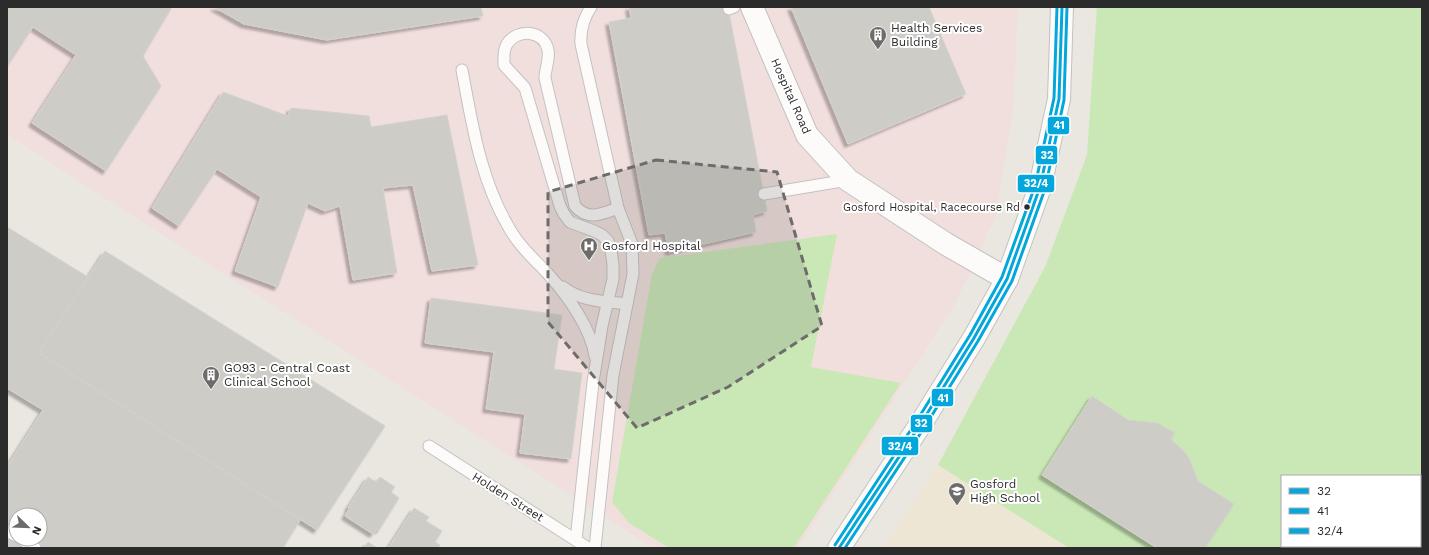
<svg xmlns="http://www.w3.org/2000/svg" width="1429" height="555" font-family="'Work Sans',sans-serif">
<defs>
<filter id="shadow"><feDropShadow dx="-3.5" dy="3.5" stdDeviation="1" flood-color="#0004"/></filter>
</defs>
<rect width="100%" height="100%" fill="#eae6e0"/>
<polygon fill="#eee6d4" points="938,465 1069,548 883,548"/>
<polygon fill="#f1dfdd" points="7,7 1018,7 1013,112 995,218 955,304 798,548 654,548 97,193 7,134"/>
<g fill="#cae8b6" fill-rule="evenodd">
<path d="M1097 7H1422V548H1069L938 465 1045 267 1087 155ZM1282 476H1420V546H1282Z"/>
<polygon points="837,234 811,367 901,383 794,548 669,548 629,523 612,502 652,274 660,258"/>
</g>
<g fill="#ceccc7" stroke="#d5d2cc" fill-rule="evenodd" filter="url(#shadow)">
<polygon points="7,7 172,7 143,56 161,86 106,171 32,123 76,55 33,27 7,67"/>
<polygon points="214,7 481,7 483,16 327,40 244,24"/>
<polygon points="629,7 728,7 767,211 753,215 756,232 669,252 665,233 649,235 609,22 631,18"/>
<polygon points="791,7 929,7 966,94 848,144"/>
<polygon points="223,92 288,116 291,108 369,116 371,127 447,115 478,265 432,271 413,185 383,188 397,273 353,280 340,206 325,211 308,203 278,287 235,271 261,197 217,169 179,226 152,208"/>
<path d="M7 227 350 439 283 548H7V467L43 410 7 388ZM16 515H40V539H16Z"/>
<polygon points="105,251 385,426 317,530 39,353"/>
<polygon points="431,298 562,315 554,369 582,373 571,459 520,453 525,414 486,409 494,352 425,343"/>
<polygon points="1092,396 1128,420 1157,423 1175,433 1170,439 1182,449 1189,458 1198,481 1234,504 1205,548 1157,548 1042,475"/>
<polygon points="368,477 376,482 380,477 395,487 391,492 399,498 379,530 377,529 373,534 345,516 349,509 348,508"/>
<polygon points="414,508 429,517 426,521 442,531 435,542 440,545 438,548 390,548 389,547"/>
<polygon points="368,542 377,548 364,548"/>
</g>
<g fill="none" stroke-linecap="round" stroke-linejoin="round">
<defs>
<g id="lane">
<path d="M591 7C583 19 580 30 581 44L618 208"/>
<polyline points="729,9 734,7"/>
<path d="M462 70C472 123 480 178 508 226 518 245 534 259 549 275 567 295 591 328 595 356"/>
<polyline points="764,194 848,180"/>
<path d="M563 287C582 302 604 301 627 304"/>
<polyline points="429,446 588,548"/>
<polyline points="7,531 16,536"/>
<polyline points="21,539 35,548"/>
<path d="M576 540 593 382 602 326 613 279V265L611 250 608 241 602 235 594 231 570 222 564 214 560 206 525 88 504 65C504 58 503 50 507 44 517 28 544 30 548 50 550 59 545 69 545 78L575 206C588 221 602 214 618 208L632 244 633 274 613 375 595 548"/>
</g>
<polyline id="street" points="752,7 807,135 848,180 946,244 1007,279"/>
<polyline id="secondary" points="839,548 920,425 974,338 1007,279 1040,187 1059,99 1062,7"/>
</defs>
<use href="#lane" stroke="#c3c2c2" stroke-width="13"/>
<use href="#street" stroke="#c3c2c2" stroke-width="24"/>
<use href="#secondary" stroke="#c3c2c2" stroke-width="24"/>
<use href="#lane" stroke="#fcfbfa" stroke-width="11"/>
<use href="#street" stroke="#fcfbfa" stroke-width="22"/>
<use href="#secondary" stroke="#fcfbfa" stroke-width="22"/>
<defs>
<polyline id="bus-1" points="839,548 920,425 974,338 1007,279 1040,187 1059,99 1062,7"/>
<polyline id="bus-2" points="845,548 924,428 978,341 1012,281 1045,189 1064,100 1067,7"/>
<polyline id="bus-3" points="835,545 916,422 970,335 1002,277 1035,186 1054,98 1057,7"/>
</defs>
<use href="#bus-1" stroke="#fff" stroke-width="6"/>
<use href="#bus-2" stroke="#fff" stroke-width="6"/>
<use href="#bus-3" stroke="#fff" stroke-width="6"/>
<use href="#bus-1" stroke="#04a7db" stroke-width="3"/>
<use href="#bus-2" stroke="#04a7db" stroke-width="3"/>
<use href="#bus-3" stroke="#04a7db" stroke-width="3"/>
</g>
<path fill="#6e6c6a" fill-opacity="0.2" stroke="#6e6c6a" stroke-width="3" stroke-dasharray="8 5" stroke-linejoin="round" d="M656 160 777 172 822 326 728 387 637 428 548 322V192Z"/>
<defs>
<symbol id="building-pin" viewBox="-11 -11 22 30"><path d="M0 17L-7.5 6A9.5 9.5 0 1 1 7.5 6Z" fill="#6e6c6a" stroke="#fff"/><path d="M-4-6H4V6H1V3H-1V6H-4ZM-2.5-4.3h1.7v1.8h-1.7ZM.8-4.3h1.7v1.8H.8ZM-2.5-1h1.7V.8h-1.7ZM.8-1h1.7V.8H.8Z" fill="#fff"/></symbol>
<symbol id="hospital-pin" viewBox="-11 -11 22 30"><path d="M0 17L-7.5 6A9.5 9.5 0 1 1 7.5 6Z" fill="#6e6c6a" stroke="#fff"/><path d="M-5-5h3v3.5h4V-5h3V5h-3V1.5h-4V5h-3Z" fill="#fff"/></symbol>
<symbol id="school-pin" viewBox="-11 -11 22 30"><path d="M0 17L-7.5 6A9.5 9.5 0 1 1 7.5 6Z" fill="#6e6c6a" stroke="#fff"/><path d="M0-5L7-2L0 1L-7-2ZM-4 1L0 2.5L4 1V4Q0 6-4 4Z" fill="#fff"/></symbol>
</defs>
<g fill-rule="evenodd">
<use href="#building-pin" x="868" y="25" width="20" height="27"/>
<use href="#hospital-pin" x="579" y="236" width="20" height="27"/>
<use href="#building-pin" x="201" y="365" width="20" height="27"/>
<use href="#school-pin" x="947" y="481" width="20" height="27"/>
</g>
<circle fill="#2b2b2b" stroke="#fff" stroke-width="1.5" cx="1027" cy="207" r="3.5"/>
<g text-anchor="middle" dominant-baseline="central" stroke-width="4" stroke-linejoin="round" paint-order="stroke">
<g font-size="11" fill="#2b2b2b" stroke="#fff" text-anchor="end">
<text x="1020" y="207">Gosford Hospital, Racecourse Rd</text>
</g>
<g font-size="12" fill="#2b2b2b" stroke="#fff" text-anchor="start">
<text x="891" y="28">Health Services<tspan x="891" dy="14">Building</tspan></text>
<text x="602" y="246">Gosford Hospital</text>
<text x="224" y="368">GO93 - Central Coast<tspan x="224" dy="14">Clinical School</tspan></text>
<text x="970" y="484">Gosford<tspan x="970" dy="14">High School</tspan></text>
</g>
<g font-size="12" fill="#2b2b2b" stroke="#fff">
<text transform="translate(791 96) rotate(66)">Hospital Road</text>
<text transform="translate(508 497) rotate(32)">Holden Street</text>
</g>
</g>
<g stroke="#fff" stroke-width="1.5">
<rect x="1047" y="116" width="23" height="19" rx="4" fill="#04a7db"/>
<rect x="1035" y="145" width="23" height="20" rx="4" fill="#04a7db"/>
<rect x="1017" y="174" width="38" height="19" rx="4" fill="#04a7db"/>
<rect x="931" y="388" width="23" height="19" rx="4" fill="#04a7db"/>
<rect x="910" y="414" width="23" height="19" rx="4" fill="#04a7db"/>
<rect x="881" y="436" width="38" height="20" rx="4" fill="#04a7db"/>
</g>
<g font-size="11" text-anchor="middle" font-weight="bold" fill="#fff">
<text x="1059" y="129">41</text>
<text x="1047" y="159">32</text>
<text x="1036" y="187">32/4</text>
<text x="943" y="402">41</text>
<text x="921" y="427">32</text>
<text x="900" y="450">32/4</text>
</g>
<rect width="1429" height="555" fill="none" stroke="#2b2b2b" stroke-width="16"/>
<rect x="1281" y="475" width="140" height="72" fill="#ffffff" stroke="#aaaaaa"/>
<rect x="1289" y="488" width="20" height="6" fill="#04a7db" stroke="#aaaaaa"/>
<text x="1317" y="495" font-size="12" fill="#2b2b2b">32</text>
<rect x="1289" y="508" width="20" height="6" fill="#04a7db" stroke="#aaaaaa"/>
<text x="1317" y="515" font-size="12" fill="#2b2b2b">41</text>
<rect x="1289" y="528" width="20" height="6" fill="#04a7db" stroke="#aaaaaa"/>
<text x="1317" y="535" font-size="12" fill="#2b2b2b">32/4</text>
<g transform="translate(28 527) rotate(113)"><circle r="19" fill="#ffffff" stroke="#aaaaaa"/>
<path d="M0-3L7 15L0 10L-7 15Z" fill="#6e6c6a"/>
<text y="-6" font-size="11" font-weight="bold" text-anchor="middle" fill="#2b2b2b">N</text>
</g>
</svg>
